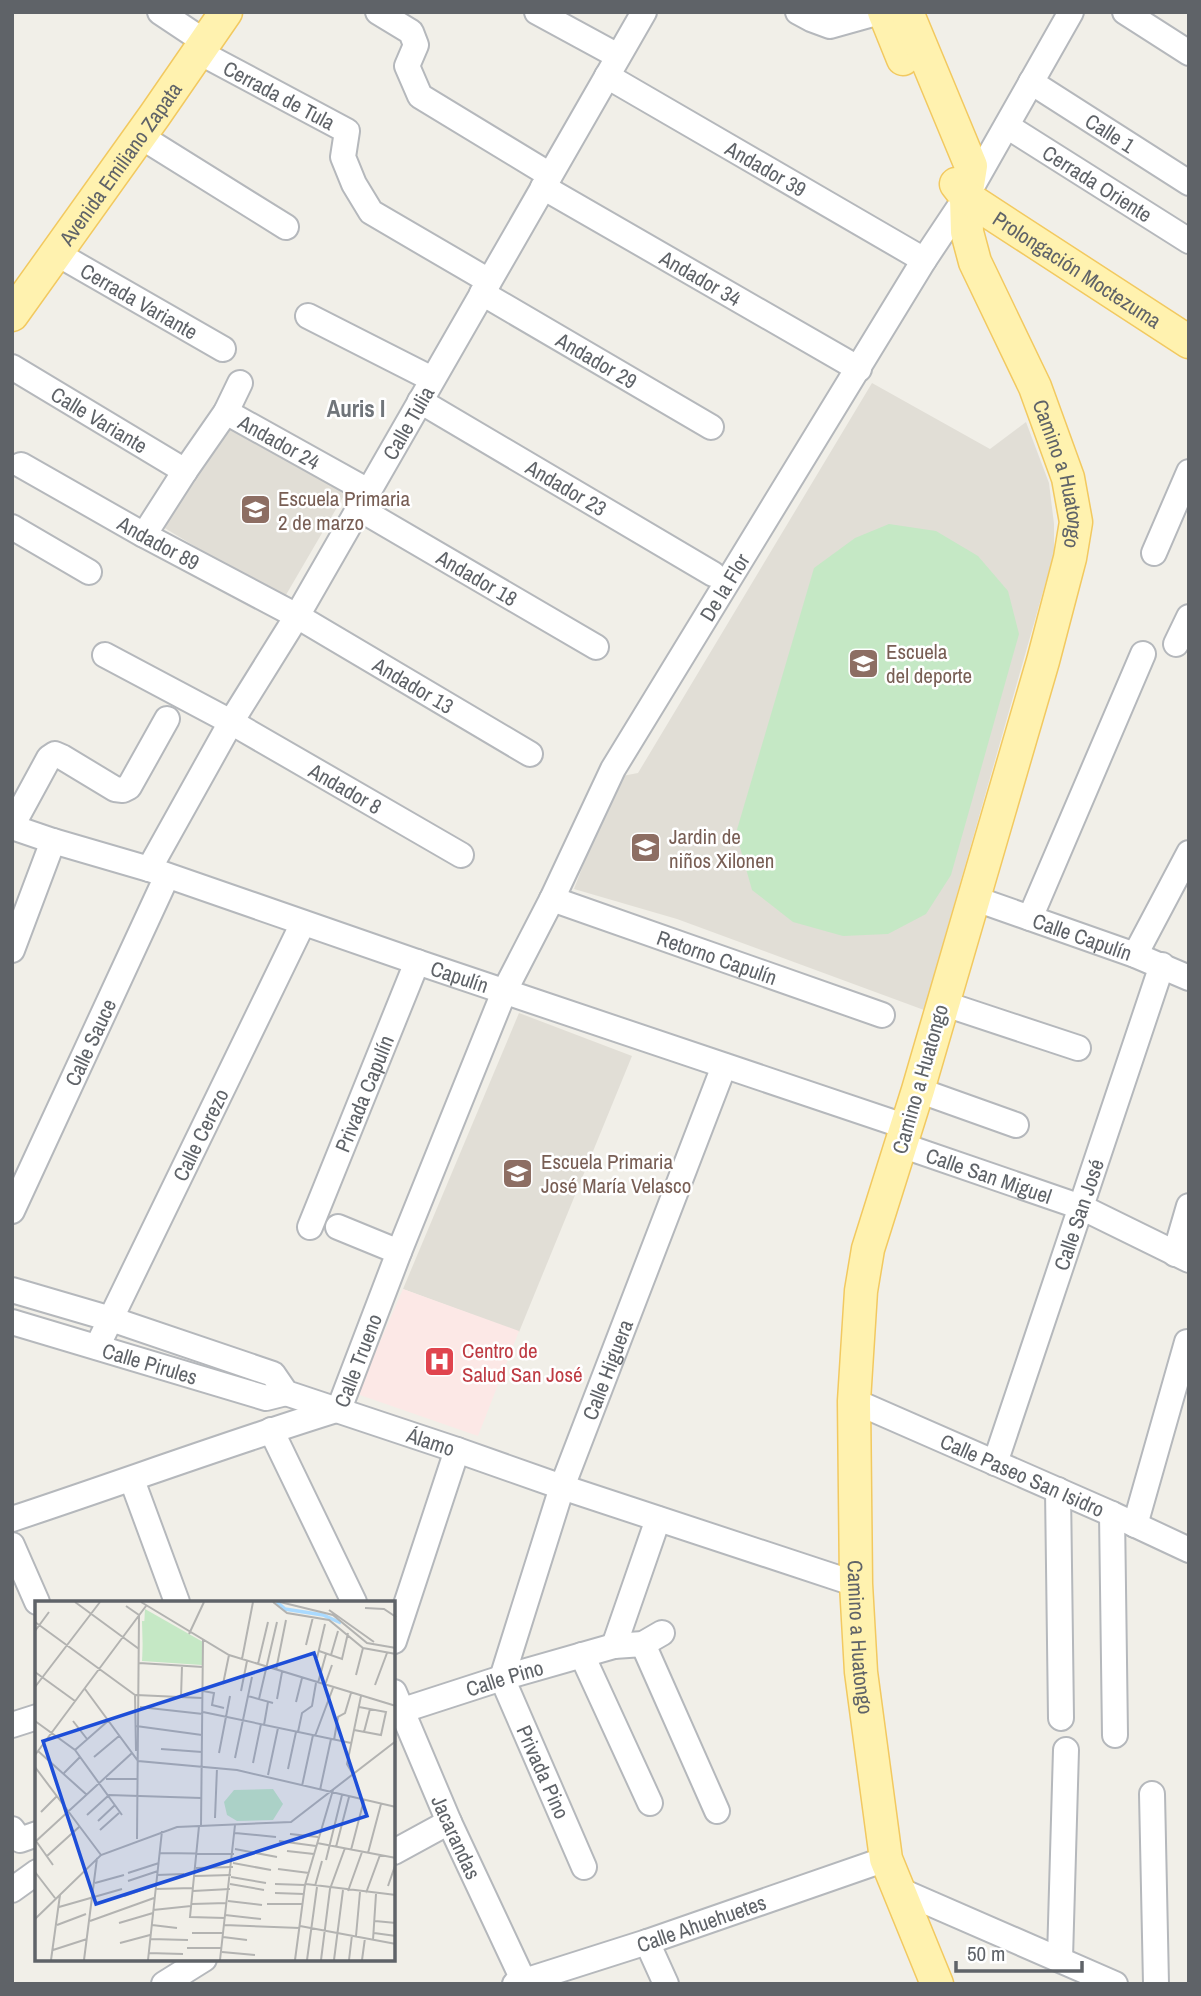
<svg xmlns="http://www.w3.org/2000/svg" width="1201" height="1996" font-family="'Archivo Narrow',sans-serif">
<rect width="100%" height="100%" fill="#f1efe8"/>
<g fill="#e1ded6">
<polygon points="872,383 990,449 1026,422 1049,483 1054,524 1054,553 924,1010 677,919 574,889 617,777 638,773"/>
<polygon points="229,420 346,492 283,600 163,527"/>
<polygon points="519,1013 632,1056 519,1332 403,1289"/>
</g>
<polygon fill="#fce8e6" points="403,1289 519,1331 478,1436 357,1394"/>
<polygon fill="#c5e8c5" points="889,524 936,531 978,556 1008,591 1019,634 951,875 926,914 888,934 843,936 793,922 752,890 736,833 814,568 855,538"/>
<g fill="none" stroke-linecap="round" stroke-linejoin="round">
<defs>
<g id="minor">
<polyline points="160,12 205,42"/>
<polyline points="378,12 411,32 416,45 407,66 420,96 550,175"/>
<polyline points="537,12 618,56"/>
<polyline points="798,12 811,19 830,26 880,12"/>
<polyline points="1125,12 1189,53"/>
<path id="s1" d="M199 52 347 131 343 157 354 184 371 212 489 281"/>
<path id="s2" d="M607 76 924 260"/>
<path id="s3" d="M1031 82 1189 183"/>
<path id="s4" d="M1007 126 1189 241"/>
<polyline points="140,136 286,227"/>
<path id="s5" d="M543 187 859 369"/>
<path id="s6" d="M56 253 223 349"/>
<path id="s7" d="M482 293 711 427"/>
<polyline points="308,316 432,379"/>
<path id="s8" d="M12 367 185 471"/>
<path id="s9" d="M420 401 713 574"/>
<path id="s10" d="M226 412 368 491"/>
<path id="s11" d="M21 465 144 535 297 616 530 754"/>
<path id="s12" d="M358 508 596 647"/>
<polyline points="12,527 89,572"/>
<polyline points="144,535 185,471 226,412 240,383"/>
<polyline points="1154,553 1189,472"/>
<polyline points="1176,644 1189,617"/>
<path id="s13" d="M105 655 231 722 461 855"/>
<polyline points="12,826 49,758 55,754 62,757 115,789 123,790 129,787 167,719"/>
<path id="s14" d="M12 827 53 841 149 869 417 962 907 1127"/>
<path id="s15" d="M149 869 231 722 297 616 644 12"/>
<path id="s16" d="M973 898 1135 955 1189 978"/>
<path id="s17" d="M552 899 882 1015"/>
<polyline points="1030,918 1143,654"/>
<polyline points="12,950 53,841"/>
<polyline points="1135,955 1189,853"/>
<polyline points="942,1003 1078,1048"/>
<polyline points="918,1090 1016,1125"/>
<path id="s18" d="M901 1145 1081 1207 1189 1260"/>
<path id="s19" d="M12 1211 167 876"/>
<path id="s20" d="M310 1227 417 962"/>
<polyline points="338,1227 399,1252"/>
<polyline points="1175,1254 1189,1206"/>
<path id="s21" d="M12 1290 111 1319 273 1374 286 1393 457 1450 562 1487 856 1584"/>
<path id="s22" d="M12 1322 266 1398 286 1393"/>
<path id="s23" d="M97 1347 303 923"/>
<path id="s24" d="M854 1401 1112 1514 1189 1550"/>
<polyline points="271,1430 354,1602"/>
<path id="s25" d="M995 1463 1162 965"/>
<polyline points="132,1480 177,1602"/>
<polyline points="1058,1490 1061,1718"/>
<polyline points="1112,1514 1115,1735"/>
<path id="s26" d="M12 1519C121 1483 229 1443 339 1409L399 1252 504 992 552 899 613 769 924 260 966 197 1071 12"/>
<polyline points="1135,1525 1187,1342"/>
<polyline points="12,1545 37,1602"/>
<polyline points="394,1641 457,1450"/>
<polyline points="643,1644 717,1811"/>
<polyline points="614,1646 658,1519"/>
<polyline points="582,1655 650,1803"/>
<path id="s27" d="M394 1692 449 1822 525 1984"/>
<path id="s28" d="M394 1713 502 1678 614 1646 643 1644 662 1633"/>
<polyline points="12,1725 37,1717"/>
<polyline points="1152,1794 1156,1984"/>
<polyline points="12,1829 20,1840 37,1834"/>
<polyline points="394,1852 449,1822"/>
<path id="s29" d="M584 1867 502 1678 562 1487 724 1066"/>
<polyline points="897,1889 1115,1984"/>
<polyline points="12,1890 37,1872"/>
<polyline points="647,1942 666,1984"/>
<polyline points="1060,1958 1066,1750"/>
<polyline points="164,1984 204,1959"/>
<path id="s30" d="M515 1984 647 1942 886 1859"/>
</g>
<g id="major">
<polyline points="884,12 903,59"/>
<path id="s31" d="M907 12 971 166 966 197 967 232 975 262 1035 387 1068 478 1076 522 1070 558 1043 661 918 1090 868 1249 861 1291 854 1401 856 1584 861 1672 886 1859 937 1984"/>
<path id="s32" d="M956 184 966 197 1189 342"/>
<path id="s33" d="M12 315 155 115 226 12"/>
</g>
</defs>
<use href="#minor" stroke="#b5b8bc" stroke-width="28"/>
<use href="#major" stroke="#f2c960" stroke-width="35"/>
<use href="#minor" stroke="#fff" stroke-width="24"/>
<use href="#major" stroke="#fff2af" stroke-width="32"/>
</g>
<defs>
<symbol id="school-square" viewBox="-11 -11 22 22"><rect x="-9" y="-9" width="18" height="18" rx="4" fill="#8d6e63" stroke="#fff"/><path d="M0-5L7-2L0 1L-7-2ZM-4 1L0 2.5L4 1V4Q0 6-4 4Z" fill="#fff"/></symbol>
<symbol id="hospital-square" viewBox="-11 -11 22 22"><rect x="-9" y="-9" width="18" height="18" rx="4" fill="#e0444e" stroke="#fff"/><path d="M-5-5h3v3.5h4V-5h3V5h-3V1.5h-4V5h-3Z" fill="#fff"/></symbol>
</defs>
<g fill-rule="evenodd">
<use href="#school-square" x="238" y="492" width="35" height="35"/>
<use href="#school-square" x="846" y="646" width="35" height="35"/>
<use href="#school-square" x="628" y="830" width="35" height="35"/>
<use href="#school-square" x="500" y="1156" width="35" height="35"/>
<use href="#hospital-square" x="422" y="1344" width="35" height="35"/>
</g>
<g text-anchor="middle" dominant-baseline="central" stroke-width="5" stroke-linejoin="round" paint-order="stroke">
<g font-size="21" fill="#5f6368" stroke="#fff">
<text stroke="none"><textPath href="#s1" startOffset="91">Cerrada de Tula</textPath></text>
<text stroke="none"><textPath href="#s3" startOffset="94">Calle 1</textPath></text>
<text stroke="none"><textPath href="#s33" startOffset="186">Avenida Emiliano Zapata</textPath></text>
<text stroke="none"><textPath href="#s2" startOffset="184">Andador 39</textPath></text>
<text stroke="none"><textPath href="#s4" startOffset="107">Cerrada Oriente</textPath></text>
<text stroke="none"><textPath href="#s32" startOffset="149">Prolongación Moctezuma</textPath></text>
<text stroke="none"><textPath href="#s5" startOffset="182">Andador 34</textPath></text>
<text stroke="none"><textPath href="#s6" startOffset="96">Cerrada Variante</textPath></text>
<text stroke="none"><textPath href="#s7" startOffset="133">Andador 29</textPath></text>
<text stroke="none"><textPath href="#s8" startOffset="102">Calle Variante</textPath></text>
<text stroke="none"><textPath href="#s15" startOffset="516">Calle Tulia</textPath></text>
<text stroke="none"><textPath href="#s10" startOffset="61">Andador 24</textPath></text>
<text stroke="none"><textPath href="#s31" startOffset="494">Camino a Huatongo</textPath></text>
<text stroke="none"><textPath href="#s9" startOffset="170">Andador 23</textPath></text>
<text stroke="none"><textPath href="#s11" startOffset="158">Andador 89</textPath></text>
<text stroke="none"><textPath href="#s12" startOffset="138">Andador 18</textPath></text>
<text stroke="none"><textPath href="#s26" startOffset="1255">De la Flor</textPath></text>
<text stroke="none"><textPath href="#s11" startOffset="450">Andador 13</textPath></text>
<text stroke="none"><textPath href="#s13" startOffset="275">Andador 8</textPath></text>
<text stroke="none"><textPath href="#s16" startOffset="116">Calle Capulín</textPath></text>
<text stroke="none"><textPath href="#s17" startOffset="175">Retorno Capulín</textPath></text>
<text stroke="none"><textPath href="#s14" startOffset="472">Capulín</textPath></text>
<text stroke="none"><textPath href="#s19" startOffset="186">Calle Sauce</textPath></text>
<text transform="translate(920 1079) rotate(-74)">Camino a Huatongo</text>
<text stroke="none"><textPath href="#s20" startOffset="144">Privada Capulín</textPath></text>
<text stroke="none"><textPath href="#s23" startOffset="236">Calle Cerezo</textPath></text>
<text stroke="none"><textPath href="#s18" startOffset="93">Calle San Miguel</textPath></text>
<text stroke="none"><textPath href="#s25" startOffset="262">Calle San José</textPath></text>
<text stroke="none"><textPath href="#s26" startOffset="397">Calle Trueno</textPath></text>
<text stroke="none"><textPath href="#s22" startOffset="144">Calle Pirules</textPath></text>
<text stroke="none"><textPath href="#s29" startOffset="532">Calle Higuera</textPath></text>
<text stroke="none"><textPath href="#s21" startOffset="450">Álamo</textPath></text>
<text stroke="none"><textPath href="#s24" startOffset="184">Calle Paseo San Isidro</textPath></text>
<text stroke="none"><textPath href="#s31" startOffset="1690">Camino a Huatongo</textPath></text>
<text stroke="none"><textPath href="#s28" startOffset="116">Calle Pino</textPath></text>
<text transform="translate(543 1772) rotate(66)">Privada Pino</text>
<text stroke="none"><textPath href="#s27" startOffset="158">Jacarandas</textPath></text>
<text stroke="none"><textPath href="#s30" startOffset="196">Calle Ahuehuetes</textPath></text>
</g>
<g font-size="21" fill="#785e54" stroke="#fff" text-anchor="start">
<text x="278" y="498">Escuela Primaria<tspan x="278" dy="24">2 de marzo</tspan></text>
<text x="886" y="651">Escuela<tspan x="886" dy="24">del deporte</tspan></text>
<text x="669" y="836">Jardin de<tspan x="669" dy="24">niños Xilonen</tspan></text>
<text x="541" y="1161">Escuela Primaria<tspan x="541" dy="24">José María Velasco</tspan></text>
</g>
<g font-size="21" fill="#be3a42" stroke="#fff" text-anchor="start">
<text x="462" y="1350">Centro de<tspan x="462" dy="24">Salud San José</tspan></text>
</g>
<g font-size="23" font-weight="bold" fill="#70757a" stroke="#fff">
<text x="356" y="408">Auris I</text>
</g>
</g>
<g transform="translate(35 1601)">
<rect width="360" height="360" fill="#f1efe8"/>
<path d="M110 8 168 41 167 64 107 60Z" fill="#c5e8c5"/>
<path d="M107 20 131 21V58H108ZM238 188 248 203 238 219 202 220 192 214 189 201 199 189Z" fill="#c5e8c5"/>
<path fill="none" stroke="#aadaff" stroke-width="3.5" d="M242 1 250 8 288 14 306 22"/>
<path fill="none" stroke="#b3b3b1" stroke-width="2" d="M40 1 104 48M106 1 194 54 361 105M238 1 252 12 294 19 328 47 361 53M245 1 298 14 332 42 361 47M91 5 104 14 102 238M330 7 349 8 361 16M294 9 339 41M0 21 100 94M0 30 14 11M154 33 169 1M271 44 278 16M284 50 307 58 313 32M296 54 303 30M282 57 290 23M207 58 218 1M104 62 168 66M223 63 233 21M241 69 251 19M0 71 40 100M321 74 328 47M283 82 291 53M188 83 194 54M290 84 297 64M340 84 352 52M0 86 65 1M50 88 103 160 202 169 361 206M168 90 179 92 177 104 189 107M206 90 212 60M100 93 101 150M101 94 167 97M213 95 238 102M146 96 147 65M224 98 242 21M242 98 247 71M261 101 267 77M105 106 168 113M168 111 316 142M0 120 40 149 87 214M38 120 52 138M229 124 233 101M101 125 167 134M319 129 346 134 351 111 324 106M263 131 267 112 277 105 281 82M329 131 335 108M280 135 298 87M299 139 303 116 310 112 316 92M126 148 167 151M40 149 73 120M3 150 52 194M184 152 195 95M0 154 111 5M59 156 84 135M200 157 217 76M218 162 226 123M0 166 66 254M253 168 261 131M29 172 45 156M233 174 243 127M319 175 312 163 326 95M71 178H103M267 185 278 134M285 189 296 138M6 211 22 195M52 214 74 194 166 197M180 217 182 167M63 220 80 204M164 225 155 316 190 317M166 225 168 39M65 229 84 212M200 232 241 236M255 233 283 236M1 240 18 264M244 240 281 245M0 241 97 152M282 242 361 257M301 246 314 196M200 248 242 256M316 249 329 199M252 250 279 253M124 252 199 253M333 252 346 203M12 255 44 226M291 259 307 194M198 262 236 269M161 267 198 266M243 268 274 272M0 271 20 297M93 272 124 262M122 274 149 273M160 275 196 274M196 276 231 282M93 280 123 270M60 282 89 274M195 283 229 289M240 283 270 284M271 283 361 294M280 285 287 260M353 285 361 262M120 288 158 287M158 290 195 288M313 290 327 251M240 292 269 293M331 292 345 254M89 295 121 284M193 300 227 304M157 303 192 302M232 303H268M24 306 87 288M118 309 156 305M190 314 226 318M0 318 66 254 142 226 256 221 361 140M55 320 119 297M340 320 361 322M84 322 118 312M22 324 51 313M117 324 142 327M189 324 265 327M265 325 361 343M157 332H188M339 332 361 335M321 335 325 291M188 336 212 339M115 338 153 339M338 339 341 293M85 342 115 334M152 347H187M18 349 52 338M187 351 220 354M113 352 148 353M16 359 25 294M49 359 62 257M113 359 127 230M185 359 200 224M260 359 270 284 298 189M272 359 282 286M286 359 295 288 310 247M299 359 308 289M314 359 317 334M327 359 330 337"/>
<path fill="#1d4ed8" fill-opacity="0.15" stroke="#1d4ed8" stroke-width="3.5" d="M279 52 332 215 61 303 8 140Z"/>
<rect width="360" height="360" fill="none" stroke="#5f6368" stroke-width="3.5"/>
</g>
<rect width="1201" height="1996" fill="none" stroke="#5f6368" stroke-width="28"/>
<path d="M956 1961v10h126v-10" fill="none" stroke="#5f6368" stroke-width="3.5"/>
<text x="967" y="1961" font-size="21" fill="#5f6368" stroke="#ffffff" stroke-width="5" paint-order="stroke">50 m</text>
</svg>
